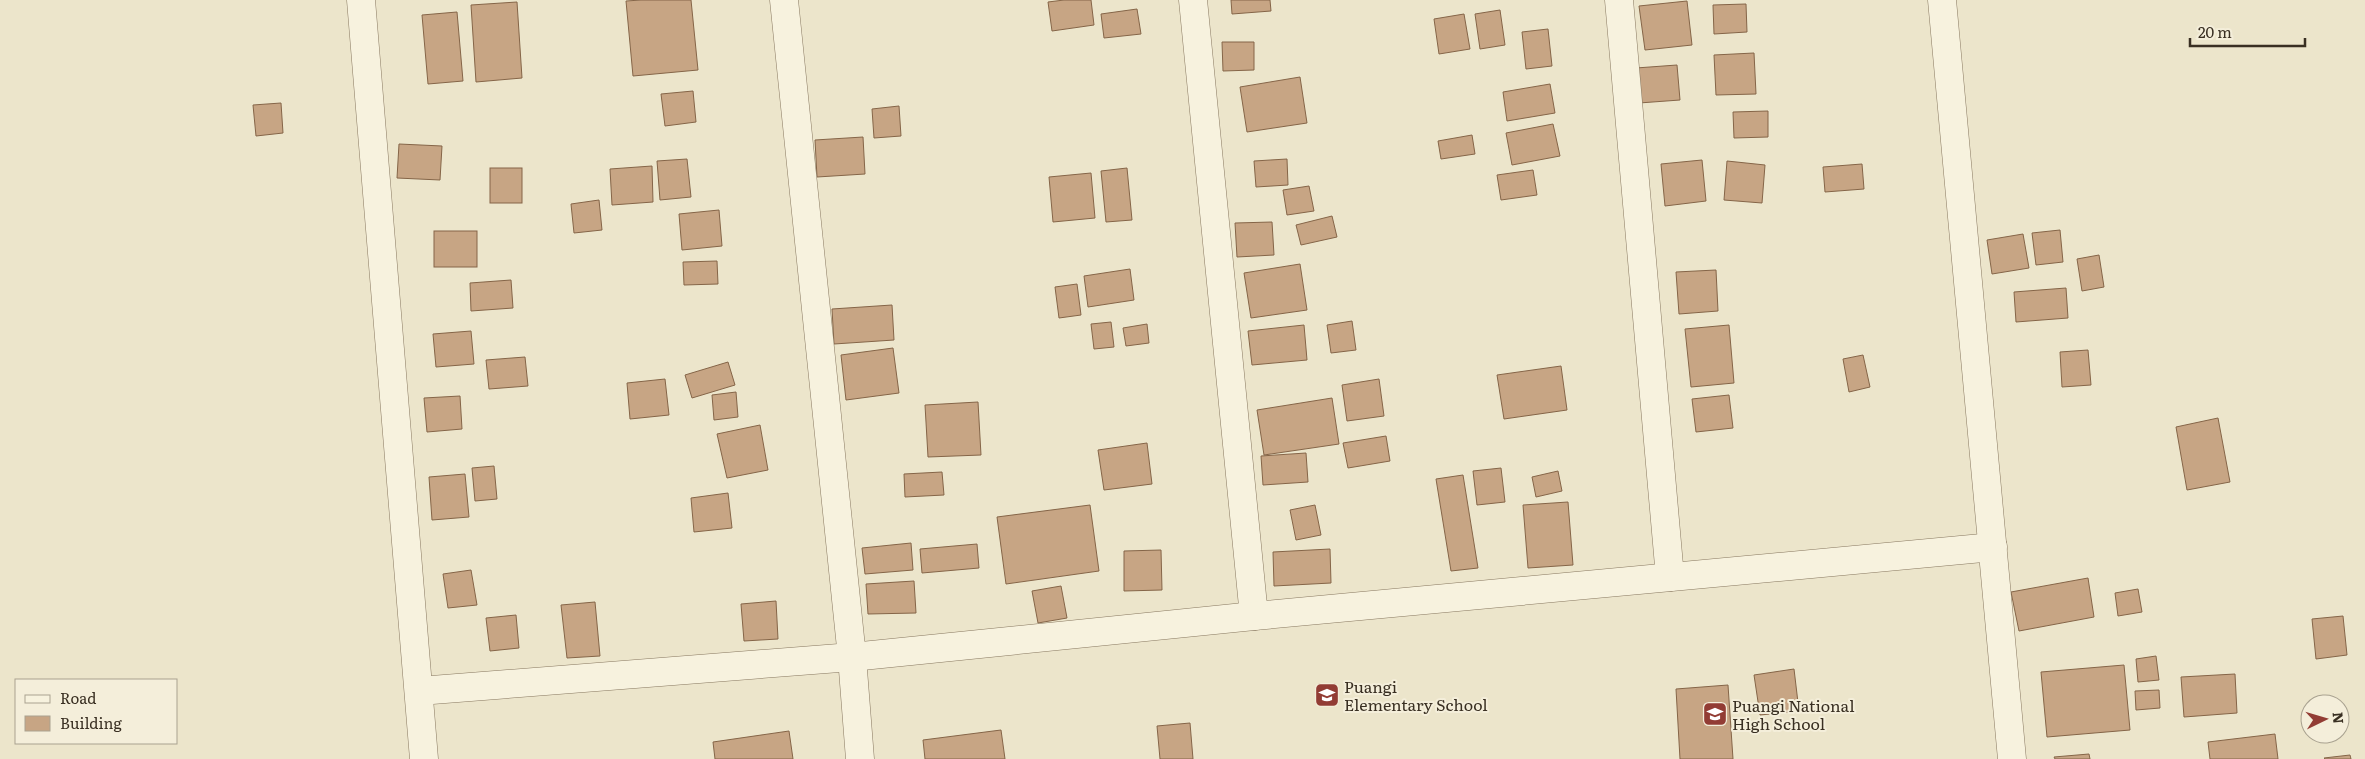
<svg xmlns="http://www.w3.org/2000/svg" width="2365" height="759" font-family="Literata,serif">
<rect width="100%" height="100%" fill="#ece5cb"/>
<g fill="#c7a584" stroke="#856548">
<polygon points="641,0 691,0 698,70 633,76 626,1"/>
<polygon points="1064,0 1091,0 1094,25 1052,31 1048,2"/>
<polygon points="1231,0 1270,0 1271,11 1232,14"/>
<polygon points="1687,1 1692,45 1645,50 1639,6"/>
<polygon points="517,2 522,78 476,82 471,5"/>
<polygon points="1746,4 1747,32 1714,34 1713,5"/>
<polygon points="1137,9 1141,34 1104,38 1101,14"/>
<polygon points="1500,10 1505,45 1480,49 1475,14"/>
<polygon points="457,12 463,81 428,84 422,15"/>
<polygon points="1464,14 1470,49 1439,54 1434,19"/>
<polygon points="1548,29 1552,66 1526,69 1522,32"/>
<polygon points="1222,42 1254,42 1254,70 1223,71"/>
<polygon points="1754,53 1756,94 1716,95 1714,55"/>
<polygon points="1677,65 1680,100 1639,103 1636,68"/>
<polygon points="1300,77 1307,123 1247,132 1240,87"/>
<polygon points="1550,84 1555,113 1507,121 1503,92"/>
<polygon points="693,91 696,122 665,126 661,94"/>
<polygon points="281,103 283,133 256,136 253,105"/>
<polygon points="899,106 901,136 874,138 872,109"/>
<polygon points="1768,111 1768,137 1734,138 1733,112"/>
<polygon points="1553,124 1560,156 1512,165 1506,133"/>
<polygon points="1472,135 1475,154 1441,159 1438,141"/>
<polygon points="863,137 865,174 817,177 815,140"/>
<polygon points="399,144 442,146 440,180 397,178"/>
<polygon points="687,159 691,197 660,200 657,161"/>
<polygon points="1287,159 1288,185 1256,187 1254,161"/>
<polygon points="1702,160 1706,201 1665,206 1661,164"/>
<polygon points="1727,161 1765,165 1762,203 1724,200"/>
<polygon points="1862,164 1864,189 1825,192 1823,167"/>
<polygon points="652,166 653,202 612,205 610,169"/>
<rect x="490" y="168" width="32" height="35"/>
<polygon points="1127,168 1132,220 1106,222 1101,171"/>
<polygon points="1533,170 1537,195 1501,200 1497,175"/>
<polygon points="1091,173 1095,218 1053,222 1049,177"/>
<polygon points="1309,186 1314,211 1287,215 1283,190"/>
<polygon points="599,200 602,230 574,233 571,204"/>
<polygon points="719,210 722,246 682,250 679,214"/>
<polygon points="1332,216 1337,237 1301,245 1296,225"/>
<polygon points="1272,222 1274,255 1237,257 1235,223"/>
<polygon points="2060,230 2063,262 2036,265 2032,233"/>
<rect x="434" y="231" width="43" height="36"/>
<polygon points="2023,234 2029,268 1992,274 1987,240"/>
<polygon points="2099,255 2104,287 2082,291 2077,259"/>
<polygon points="717,261 718,284 684,285 683,262"/>
<polygon points="1300,264 1307,310 1251,318 1244,273"/>
<polygon points="1130,269 1134,300 1088,307 1084,276"/>
<polygon points="1716,270 1718,311 1679,314 1676,272"/>
<polygon points="511,280 513,308 471,311 470,283"/>
<polygon points="1077,284 1081,315 1059,318 1055,287"/>
<polygon points="2066,288 2068,318 2016,322 2014,292"/>
<polygon points="892,305 894,340 834,344 832,309"/>
<polygon points="1352,321 1356,350 1331,353 1327,325"/>
<polygon points="1111,322 1114,347 1094,349 1091,324"/>
<polygon points="1147,324 1149,343 1126,346 1123,328"/>
<polygon points="1304,325 1307,360 1252,365 1248,331"/>
<polygon points="1729,325 1734,383 1691,387 1685,329"/>
<polygon points="471,331 474,364 436,367 433,334"/>
<polygon points="893,348 899,393 846,400 841,355"/>
<polygon points="2088,350 2091,385 2062,387 2060,352"/>
<polygon points="1863,355 1870,387 1849,392 1843,359"/>
<polygon points="525,357 528,386 489,389 486,360"/>
<polygon points="728,362 735,385 692,398 685,375"/>
<polygon points="1561,366 1567,410 1504,419 1497,375"/>
<polygon points="665,379 669,415 630,419 627,383"/>
<polygon points="1379,379 1384,416 1347,421 1342,385"/>
<polygon points="736,392 738,417 714,420 712,395"/>
<polygon points="1729,395 1733,428 1696,432 1692,399"/>
<polygon points="460,396 462,429 427,432 424,398"/>
<polygon points="1332,398 1339,444 1264,455 1257,410"/>
<polygon points="978,402 981,455 928,457 925,405"/>
<polygon points="2218,418 2230,482 2187,490 2176,427"/>
<polygon points="760,425 768,470 727,478 717,434"/>
<polygon points="1386,436 1390,461 1348,468 1343,443"/>
<polygon points="1147,443 1152,484 1104,490 1098,450"/>
<polygon points="1306,453 1308,482 1263,485 1261,456"/>
<polygon points="494,466 497,499 475,501 472,468"/>
<polygon points="1501,468 1505,502 1477,505 1473,471"/>
<polygon points="1558,471 1562,491 1536,497 1532,477"/>
<polygon points="942,472 944,495 905,497 904,474"/>
<polygon points="465,474 469,517 432,520 429,477"/>
<polygon points="1463,475 1478,568 1451,571 1436,479"/>
<polygon points="728,493 732,528 694,532 691,498"/>
<polygon points="1568,502 1573,565 1528,568 1523,505"/>
<polygon points="1090,505 1099,571 1006,584 997,517"/>
<polygon points="1315,505 1321,535 1296,540 1290,510"/>
<polygon points="911,543 913,570 865,574 862,548"/>
<polygon points="977,544 979,568 922,573 920,549"/>
<polygon points="1330,549 1331,583 1274,586 1273,552"/>
<polygon points="1161,550 1162,590 1124,591 1124,551"/>
<polygon points="471,570 477,605 448,608 443,574"/>
<polygon points="2088,578 2094,617 2019,631 2011,592"/>
<polygon points="914,581 916,613 868,614 866,584"/>
<polygon points="1061,586 1067,618 1038,623 1032,591"/>
<polygon points="2138,589 2142,612 2118,616 2115,593"/>
<polygon points="776,601 778,639 744,641 741,604"/>
<polygon points="595,602 600,656 567,658 561,605"/>
<polygon points="516,615 519,648 490,651 486,618"/>
<polygon points="2343,616 2347,655 2316,659 2312,619"/>
<polygon points="2156,656 2159,680 2138,682 2136,659"/>
<polygon points="2124,665 2130,730 2047,737 2041,672"/>
<polygon points="1794,669 1799,711 1760,715 1754,675"/>
<polygon points="2235,674 2237,713 2184,717 2181,677"/>
<polygon points="1728,685 1733,759 1680,759 1676,689"/>
<polygon points="2159,690 2160,708 2136,710 2135,691"/>
<polygon points="1190,723 1193,759 1160,759 1157,726"/>
<polygon points="1001,730 1005,759 925,759 923,740"/>
<polygon points="789,731 793,759 715,759 713,742"/>
<polygon points="2275,734 2278,759 2210,759 2208,742"/>
<polygon points="2089,754 2090,759 2055,759 2054,757"/>
<polygon points="2350,755 2351,759 2325,759 2324,758"/>
</g>
<g fill="none" stroke-linecap="round" stroke-linejoin="round">
<defs>
<g id="minor">
<polyline points="361,0 424,759"/>
<polyline points="784,0 852,657 860,759"/>
<polyline points="1193,0 1254,616"/>
<polyline points="1619,0 1670,577"/>
<polyline points="1942,0 2012,759"/>
<polyline points="419,691 852,657 1254,616 1993,547"/>
</g>
</defs>
<use href="#minor" stroke="#887860" stroke-width="29"/>
<use href="#minor" stroke="#f7f2de" stroke-width="28"/>
</g>
<defs>
<symbol id="school-square" viewBox="-11 -11 22 22"><rect x="-9" y="-9" width="18" height="18" rx="4" fill="#923c34" stroke="#f4eeda"/><path d="M0-5L7-2L0 1L-7-2ZM-4 1L0 2.5L4 1V4Q0 6-4 4Z" fill="#fff"/></symbol>
</defs>
<g fill-rule="evenodd">
<use href="#school-square" x="1313" y="681" width="28" height="28"/>
<use href="#school-square" x="1701" y="700" width="28" height="28"/>
</g>
<g text-anchor="middle" dominant-baseline="central" stroke-width="4" stroke-linejoin="round" paint-order="stroke">
<g font-size="16" fill="#392f22" stroke="#f4eeda" text-anchor="start">
<text x="1344" y="686">Puangi<tspan x="1344" dy="18">Elementary School</tspan></text>
<text x="1732" y="705">Puangi National<tspan x="1732" dy="18">High School</tspan></text>
</g>
</g>
<rect x="15" y="679" width="162" height="65" fill="#f4eeda" stroke="#a9a290"/>
<rect x="25" y="695" width="25" height="8" fill="#f7f2de" stroke="#a9a290"/>
<text x="60" y="704" font-size="15" fill="#392f22">Road</text>
<rect x="25" y="716" width="25" height="15" fill="#c7a584" stroke="#a9a290"/>
<text x="60" y="729" font-size="15" fill="#392f22">Building</text>
<g transform="translate(2325 719) rotate(85)"><circle r="24" fill="#f4eeda" stroke="#a9a290"/>
<path d="M0-4L9 19L0 12L-9 19Z" fill="#923c34"/>
<text y="-8" font-size="14" font-weight="bold" text-anchor="middle" fill="#392f22">N</text>
</g>
<path d="M2190 38v8h115v-8" fill="none" stroke="#392f22" stroke-width="2.5"/>
<text x="2198" y="38" font-size="15" fill="#392f22" stroke="#f4eeda" stroke-width="4" paint-order="stroke">20 m</text>
</svg>
